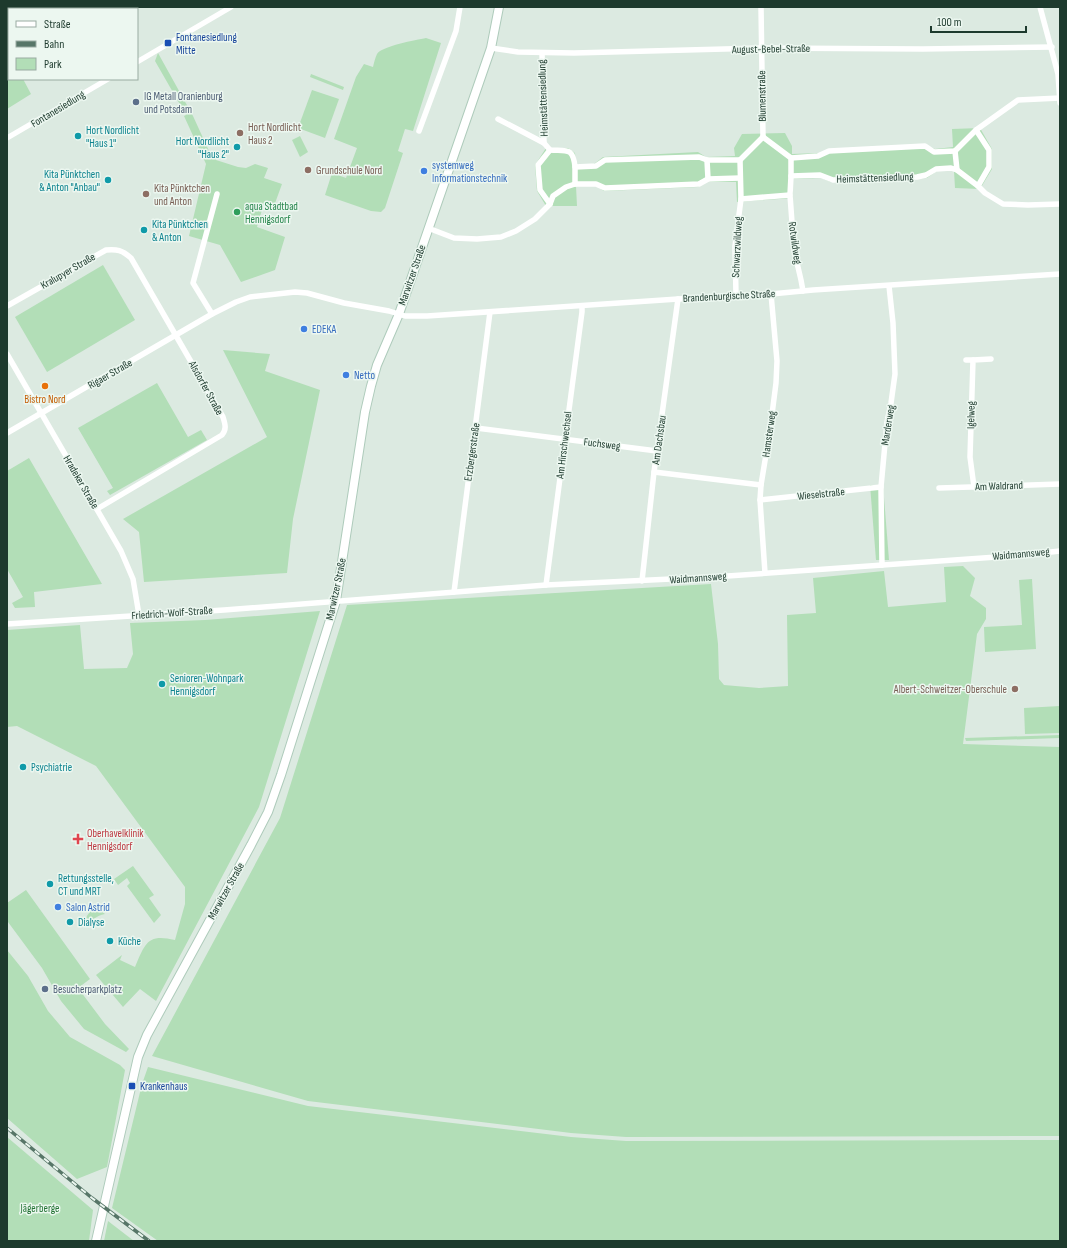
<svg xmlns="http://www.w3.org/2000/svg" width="1067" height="1248" font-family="'Sofia Sans Condensed',sans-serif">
<rect width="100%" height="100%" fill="#dceae1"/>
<g fill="#b2deb7">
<polygon points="7,7 86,7 83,9 9,9 9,52 8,53 9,55 9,79 23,79 31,94 7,109"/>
<path d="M426 38 441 43 413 131 405 129 398 151 403 153 385 208 381 212 371 211 325 195 332 173 346 178 357 148 334 139 356 77 364 64 373 67C374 63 375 58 377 54 382 46 416 40 426 38Z"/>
<polygon points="158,53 193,116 209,151 216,160 238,167 246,168 255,164 268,168 264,178 282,184 274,206 264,203 257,227 285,237 275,270 241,282 220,245 189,236 206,164 184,116 186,115 155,61"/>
<polygon points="311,74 344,87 343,90 310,77"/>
<polygon points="312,90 339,99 325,138 298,128"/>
<polygon points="980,128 992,149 992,169 980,189 955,188 954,171 937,171 927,178 831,182 821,178 793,179 793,198 737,202 736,182 707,182 698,187 604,191 595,185 576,186 577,206 546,206 537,191 535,165 546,148 568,148 575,153 576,164 594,164 603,157 698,152 706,157 735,156 734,148 742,134 785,133 792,146 792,154 820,153 924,144 935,149 953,147 952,129"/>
<polygon points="300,136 308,152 300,157 292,140"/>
<polygon points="103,265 135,320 47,372 15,317"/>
<polygon points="223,350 270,354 265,371 320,390 293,519 287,573 144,582 139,532 123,519 267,437"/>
<polygon points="157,383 188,437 201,430 207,440 110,495 107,491 113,488 78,428"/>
<polygon points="29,458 102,584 34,592 35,607 15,608 12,603 23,597 7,569 7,471"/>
<polygon points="870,485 883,485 889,560 876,560"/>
<polygon points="963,566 975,578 970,596 986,608 986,619 977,634 963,744 1060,747 1060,1136 626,1137 571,1133 308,1101 152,1056 280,818 347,605 711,584 718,644 719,679 724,685 759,688 788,686 787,615 816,613 813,578 884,571 888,607 946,602 944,567"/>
<polygon points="1032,579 1036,649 985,652 984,627 1022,625 1019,580"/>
<path d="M320 611 259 807 156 1001 140 989 123 1007 96 975 122 955 120 960 135 967C145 944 147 933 175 940L185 904V887L96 766 17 726 7 727V630L80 625 84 669 127 668 133 654 130 623 205 620Z"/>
<polygon points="1060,706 1060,733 1025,734 1024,708"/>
<polygon points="1060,735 1060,738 966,741 965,738"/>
<polygon points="133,866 154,895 149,898 161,915 154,923 127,886 130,883 127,878 118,885 114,879"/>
<polygon points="26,890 90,979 78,988 105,1024 129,1049 126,1052 84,1029 61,1001 42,968 8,922 7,922 7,903"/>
<path d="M90 906 97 908 105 914C96 916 92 919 89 927 85 919 85 915 93 910Z"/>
<polygon points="7,950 28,976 48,1011 70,1037 120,1065 125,1070 107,1167 77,1179 7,1118"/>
<polygon points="148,1067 308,1106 571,1137 626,1141 1060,1140 1060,1241 158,1241 112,1208 142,1084"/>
<polygon points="7,1137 93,1210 89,1241 7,1241"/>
<polygon points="108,1221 134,1241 104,1241"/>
</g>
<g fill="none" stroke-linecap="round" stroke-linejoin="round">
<defs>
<polyline id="secondary" points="96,1241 138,1057 147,1035 251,845 268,812 281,775 336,601 365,412 371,386 377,365 399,314 491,48 499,7"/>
</defs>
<use href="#secondary" stroke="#aecbbb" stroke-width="10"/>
<g stroke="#fff" stroke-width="5.5">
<polyline points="761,7 763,137"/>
<polyline points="1040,7 1058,74 1060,103"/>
<polyline points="491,48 518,52 574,53 762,48 923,49 1052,47"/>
<path d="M542 53 544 143 550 150C567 151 573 147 575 167L596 166 605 160 699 157 707 160H740"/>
<polyline points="137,62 231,7"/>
<polyline points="498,119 544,143"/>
<polyline points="976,130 989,150 989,167 978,186"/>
<polyline points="419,131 456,31 460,7"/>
<polyline points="763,137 791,158 791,176 790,195 794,250 801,280 803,291"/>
<polyline points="7,138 108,79"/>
<polyline points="550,150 538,165 540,190 550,204"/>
<polyline points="955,151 957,170"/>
<polyline points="791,158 818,156 829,151 925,146 934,152 955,151 976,130 1018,100 1060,98"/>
<polyline points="707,160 708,179"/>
<polyline points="575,167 575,184"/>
<polyline points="791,176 820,175 833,180 917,177 926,175 936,169 951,168 957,170 978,186 985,193 1003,204 1028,205 1060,204"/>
<polyline points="741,199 790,195"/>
<polyline points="428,228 454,238 477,239 501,237 516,231 535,219 550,204 553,196 566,187 575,184 596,184 605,188 699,184 708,179 740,178"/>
<polyline points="736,295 735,246 741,199 740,160 763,137"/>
<path d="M7 306 106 250C117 249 122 250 131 258L223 417C225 424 227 429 222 435L97 509"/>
<polyline points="212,314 193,283 217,194"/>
<polyline points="7,354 121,551 133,579 139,615"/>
<polyline points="966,360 973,360"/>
<polyline points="476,428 657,451"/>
<polyline points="7,433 212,314 236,302 250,297 295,292 307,293 344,303 389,311 405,316 427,316 678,299 771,294 813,290 1060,274"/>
<polyline points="654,472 761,485"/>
<polyline points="974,487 970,457 973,360 991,359"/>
<polyline points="939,488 1060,484"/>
<polyline points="760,500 881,487"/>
<polyline points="882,565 881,487 887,422 891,403 895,374 893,323 889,286"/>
<polyline points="765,573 760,500 761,485 770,430 776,383 777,361 771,294"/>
<polyline points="642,581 654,472 678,299"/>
<polyline points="546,585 565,440 582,312 582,306"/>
<polyline points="454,592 490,312"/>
<polyline points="7,624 224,610 546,585 713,577 1024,555 1060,551"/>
</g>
<use href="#secondary" stroke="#fff" stroke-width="8"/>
<defs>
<g id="rail">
<polyline points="35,9 38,7"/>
<polyline points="7,29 9,27"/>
<polyline points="7,1128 92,1198 149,1241"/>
</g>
</defs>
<use href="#rail" stroke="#577668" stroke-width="3.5"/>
<use href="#rail" stroke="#ecf7f0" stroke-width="2" stroke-dasharray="6" stroke-linecap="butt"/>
</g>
<g fill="#1a4fb4" stroke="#ecf7f0" stroke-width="1.5">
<rect x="164" y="39" width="8" height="8" rx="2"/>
<rect x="128" y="1082" width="8" height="8" rx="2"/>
</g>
<g fill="#5c6f8a" stroke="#ecf7f0" stroke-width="1.5">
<circle cx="136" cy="102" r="4"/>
<circle cx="45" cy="989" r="4"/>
</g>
<g fill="#8d6e63" stroke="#ecf7f0" stroke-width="1.5">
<circle cx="240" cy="133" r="4"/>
<circle cx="308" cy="170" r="4"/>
<circle cx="146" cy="194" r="4"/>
<circle cx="1015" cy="689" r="4"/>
</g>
<g fill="#0f9aa8" stroke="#ecf7f0" stroke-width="1.5">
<circle cx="78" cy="136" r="4"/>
<circle cx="237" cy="147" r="4"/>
<circle cx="108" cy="180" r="4"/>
<circle cx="144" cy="230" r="4"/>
<circle cx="162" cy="684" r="4"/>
<circle cx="23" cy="767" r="4"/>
<circle cx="50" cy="884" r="4"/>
<circle cx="70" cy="922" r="4"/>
<circle cx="110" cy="941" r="4"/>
</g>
<g fill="#3f7fe0" stroke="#ecf7f0" stroke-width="1.5">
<circle cx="424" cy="171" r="4"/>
<circle cx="304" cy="329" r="4"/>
<circle cx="346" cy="375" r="4"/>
<circle cx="58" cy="907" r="4"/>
</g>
<circle fill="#2e9e5b" stroke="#ecf7f0" stroke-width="1.5" cx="237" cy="212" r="4"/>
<circle fill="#e8710a" stroke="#ecf7f0" stroke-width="1.5" cx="45" cy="386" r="4"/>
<path fill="#e0444e" stroke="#ecf7f0" stroke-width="1.5" d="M76 833h4v4h4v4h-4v4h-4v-4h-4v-4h4z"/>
<g text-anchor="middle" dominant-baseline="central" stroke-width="3" stroke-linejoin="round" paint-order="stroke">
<g font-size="11" fill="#164399" stroke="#ecf7f0" text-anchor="start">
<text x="176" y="37">Fontanesiedlung<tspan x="176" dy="13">Mitte</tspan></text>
<text x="140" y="1086">Krankenhaus</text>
</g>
<g font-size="11" fill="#1d3a2d" stroke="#ecf7f0">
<text transform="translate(771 49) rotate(-1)">August-Bebel-Straße</text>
<text transform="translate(762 96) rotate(-91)">Blumenstraße</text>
<text transform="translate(543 98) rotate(-92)">Heimstättensiedlung</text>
<text transform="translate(58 109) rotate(-31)">Fontanesiedlung</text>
<text transform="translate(875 178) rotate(-2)">Heimstättensiedlung</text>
<text transform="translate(795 243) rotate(82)">Rotwildweg</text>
<text transform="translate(737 247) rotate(-87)">Schwarzwildweg</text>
<text transform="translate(68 271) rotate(-30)">Kralupyer Straße</text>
<text transform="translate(412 275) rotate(-71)">Marwitzer Straße</text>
<text transform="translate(729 296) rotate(-3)">Brandenburgische Straße</text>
<text transform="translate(110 374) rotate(-30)">Rigaer Straße</text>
<text transform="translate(206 388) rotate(61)">Alsdorfer Straße</text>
<text transform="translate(971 415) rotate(-89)">Igelweg</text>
<text transform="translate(888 425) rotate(-81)">Marderweg</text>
<text transform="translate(769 434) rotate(-82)">Hamsterweg</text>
<text transform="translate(659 440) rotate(-82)">Am Dachsbau</text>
<text transform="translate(602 444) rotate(7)">Fuchsweg</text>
<text transform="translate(564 445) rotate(-83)">Am Hirschwechsel</text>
<text transform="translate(472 452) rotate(-82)">Erzbergerstraße</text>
<text transform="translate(81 482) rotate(60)">Hradeker Straße</text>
<text transform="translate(999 486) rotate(-2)">Am Waldrand</text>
<text transform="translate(821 494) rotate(-6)">Wieselstraße</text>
<text transform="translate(1021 554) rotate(-5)">Waidmannsweg</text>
<text transform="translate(698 578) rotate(-4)">Waidmannsweg</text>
<text transform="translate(336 589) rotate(-78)">Marwitzer Straße</text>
<text transform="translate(172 613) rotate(-4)">Friedrich-Wolf-Straße</text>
<text transform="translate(226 891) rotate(-61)">Marwitzer Straße</text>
</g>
<g font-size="11" fill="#4e5e75" stroke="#ecf7f0" text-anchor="start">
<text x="144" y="96">IG Metall Oranienburg<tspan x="144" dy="13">und Potsdam</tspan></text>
<text x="53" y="989">Besucherparkplatz</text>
</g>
<g font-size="11" fill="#785e54" stroke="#ecf7f0" text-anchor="start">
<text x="248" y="127">Hort Nordlicht<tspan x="248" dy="13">Haus 2</tspan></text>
<text x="316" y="170">Grundschule Nord</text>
<text x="154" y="188">Kita Pünktchen<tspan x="154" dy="13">und Anton</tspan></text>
<text x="1007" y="689" text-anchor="end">Albert-Schweitzer-Oberschule</text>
</g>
<g font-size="11" fill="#0d838f" stroke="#ecf7f0" text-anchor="start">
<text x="86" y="130">Hort Nordlicht<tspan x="86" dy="13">"Haus 1"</tspan></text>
<text x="229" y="141" text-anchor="end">Hort Nordlicht<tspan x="229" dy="13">"Haus 2"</tspan></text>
<text x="100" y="174" text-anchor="end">Kita Pünktchen<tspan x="100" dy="13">&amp; Anton "Anbau"</tspan></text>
<text x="152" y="224">Kita Pünktchen<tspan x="152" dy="13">&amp; Anton</tspan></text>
<text x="170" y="678">Senioren-Wohnpark<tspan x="170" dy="13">Hennigsdorf</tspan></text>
<text x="31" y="767">Psychiatrie</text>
<text x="58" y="878">Rettungsstelle,<tspan x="58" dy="13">CT und MRT</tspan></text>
<text x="78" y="922">Dialyse</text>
<text x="118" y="941">Küche</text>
</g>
<g font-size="11" fill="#366cbe" stroke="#ecf7f0" text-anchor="start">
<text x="432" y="165">systemweg<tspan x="432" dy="13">Informationstechnik</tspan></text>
<text x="312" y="329">EDEKA</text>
<text x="354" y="375">Netto</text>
<text x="66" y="907">Salon Astrid</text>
</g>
<g font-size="11" fill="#27864d" stroke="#ecf7f0" text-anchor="start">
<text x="245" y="206">aqua Stadtbad<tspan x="245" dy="13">Hennigsdorf</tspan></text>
</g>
<g font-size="11" fill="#c56008" stroke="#ecf7f0">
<text x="45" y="399">Bistro Nord</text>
</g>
<g font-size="11" fill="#be3a42" stroke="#ecf7f0" text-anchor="start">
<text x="87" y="833">Oberhavelklinik<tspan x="87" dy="13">Hennigsdorf</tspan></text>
</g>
<g font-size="11" fill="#247435" stroke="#ecf7f0">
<text x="40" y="1208">Jägerberge</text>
</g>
</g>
<rect width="1067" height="1248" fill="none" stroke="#1d3a2d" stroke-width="16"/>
<rect x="8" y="8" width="130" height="72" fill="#ecf7f0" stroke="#99aba2"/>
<rect x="16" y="21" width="20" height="6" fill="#ffffff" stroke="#99aba2"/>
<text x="44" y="28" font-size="12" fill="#1d3a2d">Straße</text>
<rect x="16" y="41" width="20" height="6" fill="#577668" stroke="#99aba2"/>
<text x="44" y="48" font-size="12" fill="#1d3a2d">Bahn</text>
<rect x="16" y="58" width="20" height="12" fill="#b2deb7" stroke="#99aba2"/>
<text x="44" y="68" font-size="12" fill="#1d3a2d">Park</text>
<path d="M931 26v6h95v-6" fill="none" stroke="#1d3a2d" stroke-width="2"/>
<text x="937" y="26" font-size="12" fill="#1d3a2d" stroke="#ecf7f0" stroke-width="3" paint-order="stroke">100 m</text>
</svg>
